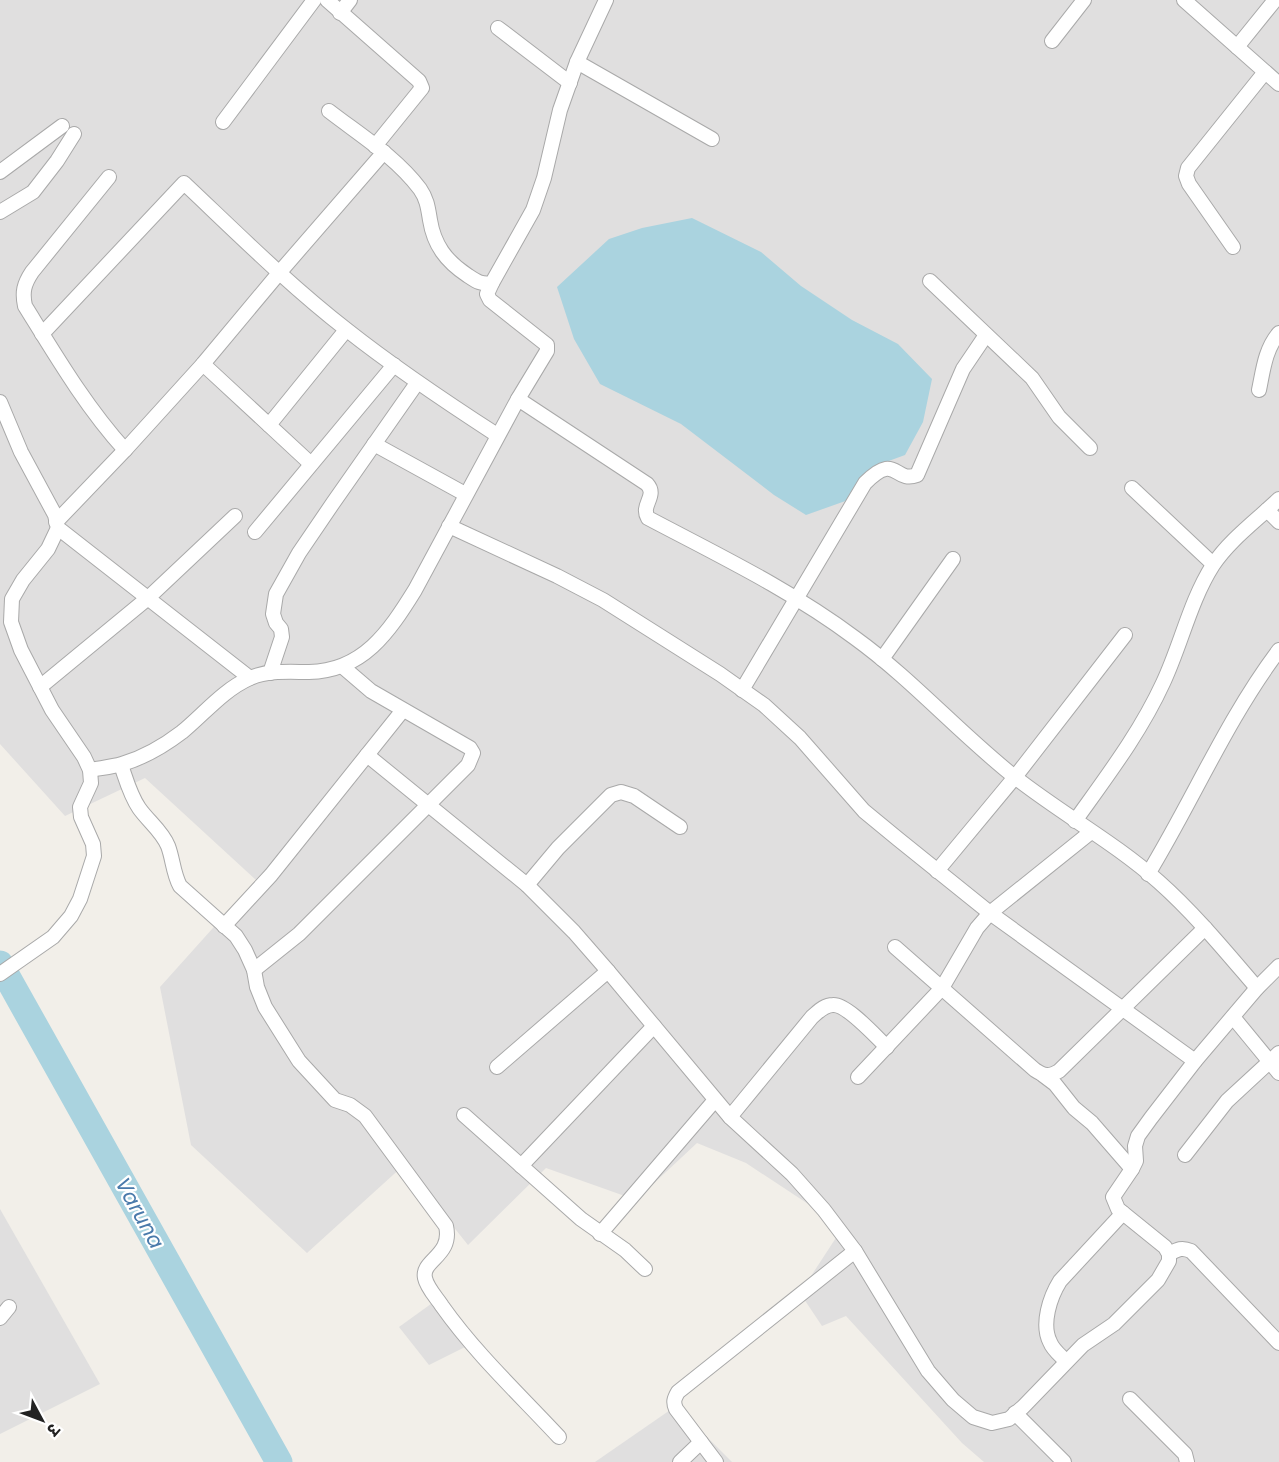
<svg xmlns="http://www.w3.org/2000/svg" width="1279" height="1462" font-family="Poppins,'Noto Sans Devanagari',sans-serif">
<rect width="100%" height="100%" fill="#f2efe9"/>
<g fill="#e0dfdf">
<polygon points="0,0 1279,0 1279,1462 984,1462 962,1443 846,1316 822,1326 800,1293 843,1227 746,1163 697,1143 636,1200 546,1168 468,1245 404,1165 307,1253 191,1145 160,987 256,880 145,778 65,816 0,744"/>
<polygon points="0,1209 100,1384 0,1434"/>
<polygon points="442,1296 473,1343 429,1365 399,1327"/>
<polygon points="676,1406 732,1462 595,1462"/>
</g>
<polygon fill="#aad3df" points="692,218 761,252 801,286 852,320 898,344 932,379 923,422 905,455 875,466 851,499 806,515 774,495 681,424 600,384 574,339 557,287 609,239 642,228"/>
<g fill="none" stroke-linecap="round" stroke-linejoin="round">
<polyline stroke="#aad3df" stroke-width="27" points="0,964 279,1462"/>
<defs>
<g id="street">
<polyline points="327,0 419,81 422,88 375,146"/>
<polyline points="1184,0 1279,84"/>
<polyline points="340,13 350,0"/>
<polyline points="498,28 570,83"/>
<polyline points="1052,41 1084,0"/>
<polyline points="1237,47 1275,0"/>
<polyline points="577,62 712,139"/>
<path d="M329 111C360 135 396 157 420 189 427 199 428 208 430 220 434 245 446 261 467 275 476 281 481 285 492 283L533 210 544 178 560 110 577 62 606 0"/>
<polyline points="223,122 314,0"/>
<polyline points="0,172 62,126"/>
<path d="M109 177 32 272C24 284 22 292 25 306 56 356 86 407 125 450"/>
<polyline points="0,212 33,192 57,161 74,134"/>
<polyline points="1233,247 1189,184 1186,176 1188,168 1265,72"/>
<polyline points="930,281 1032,378 1059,417 1090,448"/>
<polyline points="492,283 487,294 490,300 547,345 547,351 518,399"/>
<path d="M42 334 184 183C237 233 289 285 347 330 395 368 446 402 497 435"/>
<polyline points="203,364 311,464"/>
<path d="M1259 390C1263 371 1265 349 1279 333"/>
<polyline points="0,402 21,452 55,515 58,528 250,678"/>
<polyline points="269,425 346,330"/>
<polyline points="374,444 465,494"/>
<polyline points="1132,488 1213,564"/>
<polyline points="1279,499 1267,510 1279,522"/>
<polyline points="56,522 125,450 203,364 279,273 384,152"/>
<polyline points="449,526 557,576 603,600 720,674 764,705 800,738 864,811 898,839 990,913 1195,1061"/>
<polyline points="255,532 394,365"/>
<polyline points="882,659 953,559"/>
<polyline points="270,673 282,637 281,629 276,623 273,614 276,594 299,553 333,503 417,383"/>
<polyline points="40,687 148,598 235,516"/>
<path d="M742 690 865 483C897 451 894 484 917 475L963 369 986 335"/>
<polyline points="367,755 527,885 574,932 608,971 730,1117 792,1174 824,1210 855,1251 928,1371 953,1400 973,1417 992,1423 1009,1419 1023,1407 1083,1345 1114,1324 1158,1280 1169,1261 1169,1254 1165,1247 1118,1209 1113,1197 1132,1169 1136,1161 1135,1146 1138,1136 1151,1118 1195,1061 1257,988 1279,966"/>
<path d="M121 765C126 779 130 795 139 808 148 821 162 831 168 846 173 859 173 873 180 886L236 936 245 950 254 970 257 987 265 1007 299 1061 335 1100 350 1105 365 1116 446 1226C453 1256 421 1260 425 1278 427 1288 437 1298 442 1306 476 1354 519 1394 559 1437"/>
<path d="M90 770C100 768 112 767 122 764 142 758 165 745 182 732 204 714 223 690 250 678 268 670 290 672 309 672 363 671 389 632 415 590L518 399 647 484C658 496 640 505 648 518 718 555 791 590 855 638 913 680 960 734 1016 778 1062 814 1115 843 1159 882 1195 914 1226 952 1257 988"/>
<path d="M1075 821C1107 776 1140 733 1163 683 1181 645 1190 601 1213 565 1227 544 1248 527 1267 510"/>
<polyline points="937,871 1015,777 1125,635"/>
<path d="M1148 874C1193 800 1227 719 1279 650"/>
<polyline points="527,885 558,848 611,795 621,792 634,796 680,827"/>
<polyline points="224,926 271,875 403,710"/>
<path d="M895 947 1035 1070C1044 1076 1049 1077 1059 1071L1205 928"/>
<polyline points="254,970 299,934 468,765 473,753 470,748 371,691 343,667"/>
<polyline points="0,974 53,937 71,916 80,899 94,856 93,844 81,817 80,807 91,783 90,770 84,757 52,710 21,650 11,622 12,599 23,580 48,549 58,528"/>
<polyline points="1233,1017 1279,1073"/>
<polyline points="497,1067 608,971"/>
<polyline points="1043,1075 1055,1084 1074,1108 1092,1123 1132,1169"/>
<polyline points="858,1077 942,988 977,928 990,913 1091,832"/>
<polyline points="464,1115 581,1219 625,1250 645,1269"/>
<path d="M730 1117 812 1017C818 1012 824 1005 833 1005 847 1004 876 1037 887 1047"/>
<polyline points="1185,1155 1227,1101 1279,1053"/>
<polyline points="521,1166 654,1026"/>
<polyline points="600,1234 715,1100"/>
<path d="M1169 1254C1178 1249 1182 1247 1191 1251L1279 1343"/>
<polyline points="0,1318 9,1307"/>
<path d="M1066 1361C1060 1355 1053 1350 1050 1342 1041 1324 1050 1297 1060 1281L1123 1213"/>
<polyline points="1130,1399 1185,1454 1187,1462"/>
<polyline points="1015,1413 1064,1462"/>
<polyline points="680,1462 701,1442"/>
<path d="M716 1462 676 1409C673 1402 674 1399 678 1392L855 1251"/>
</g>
</defs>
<use href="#street" stroke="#a9a9a9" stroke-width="16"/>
<use href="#street" stroke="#fff" stroke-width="14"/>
</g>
<g text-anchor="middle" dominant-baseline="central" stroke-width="4.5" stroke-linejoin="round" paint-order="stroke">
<g font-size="21" font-style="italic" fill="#4a7aab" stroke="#fff">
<text transform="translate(140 1213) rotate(61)">Varuna</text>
</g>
</g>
<g transform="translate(42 1420) rotate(131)" stroke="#ffffff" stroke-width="4.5" paint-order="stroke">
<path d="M0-4.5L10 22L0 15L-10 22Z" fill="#222222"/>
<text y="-9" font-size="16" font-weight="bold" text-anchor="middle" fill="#222222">उ</text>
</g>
</svg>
